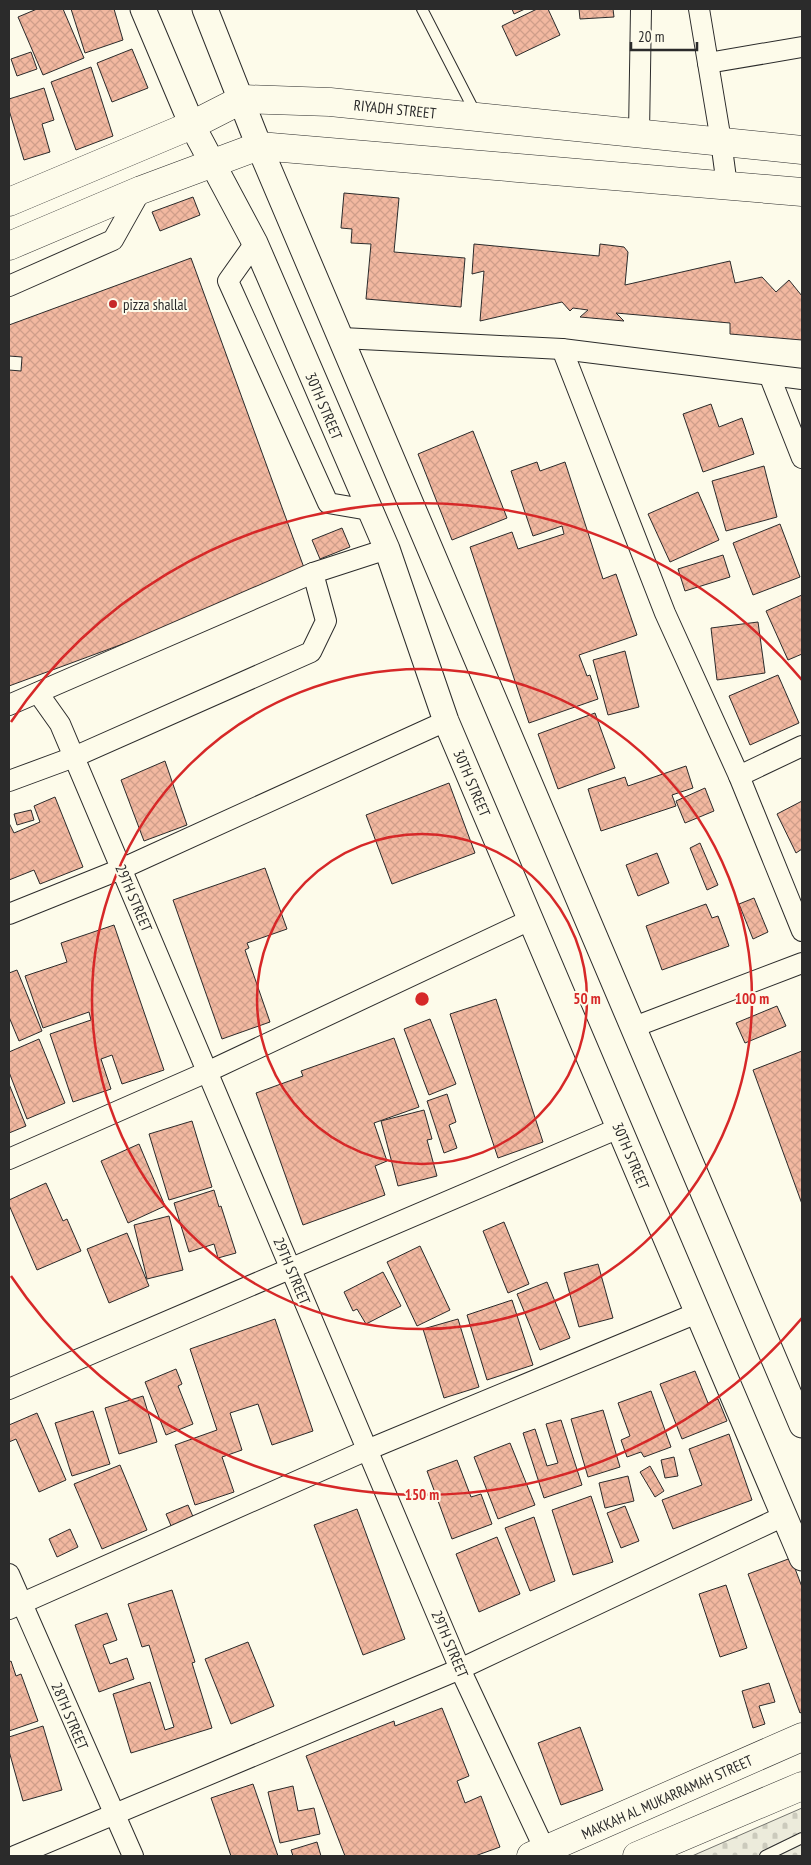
<svg xmlns="http://www.w3.org/2000/svg" width="811" height="1865" font-family="'PT Sans Narrow',sans-serif">
<defs>
<pattern id="cemetery-stones" width="16" height="16" patternUnits="userSpaceOnUse" patternTransform="scale(1.25)"><rect width="16" height="16" fill="#ecebdb"/><path d="M2 7V4a2 2 0 0 1 4 0v3zM10 15v-3a2 2 0 0 1 4 0v3z" fill="#cbcabc"/></pattern>
<pattern id="building-cross-hatch" width="8" height="8" patternUnits="userSpaceOnUse" patternTransform="scale(1.25)"><rect width="8" height="8" fill="#f2b8a0"/><path d="M0 0l8 8M0 8l8-8" fill="none" stroke="#d09e8a"/></pattern>
</defs>
<rect width="100%" height="100%" fill="#fdfbea"/>
<polygon fill="url(#cemetery-stones)" stroke="#74746e" points="802,1808 802,1856 692,1856"/>
<g fill="url(#building-cross-hatch)" stroke="#2b2b2b">
<polygon points="37,9 63,9 84,58 43,75 18,17"/>
<polygon points="71,9 114,9 123,40 85,53"/>
<polygon points="512,9 525,9 514,14"/>
<polygon points="537,9 548,9 560,35 516,56 502,26"/>
<polygon points="579,9 613,9 614,17 580,19"/>
<polygon points="132,49 148,88 112,102 97,63"/>
<polygon points="31,52 37,69 17,76 11,59"/>
<polygon points="91,67 113,136 76,150 51,82"/>
<polygon points="44,88 54,120 42,124 50,152 24,160 9,110 9,99"/>
<polygon points="344,193 399,198 394,252 465,258 461,307 366,299 371,244 351,243 352,229 341,228"/>
<polygon points="193,197 200,215 160,231 152,212"/>
<polygon points="474,244 599,256 600,244 624,247 628,252 625,285 730,261 735,283 762,277 776,292 789,280 802,296 802,340 730,334 730,323 616,313 624,321 580,317 588,310 573,308 570,311 562,302 480,321 484,271 472,274"/>
<polygon points="191,258 307,576 9,686 9,370 21,371 22,357 9,356 9,325"/>
<polygon points="711,404 719,427 742,418 754,454 703,472 683,414"/>
<polygon points="473,431 507,518 452,540 418,454"/>
<polygon points="537,462 540,471 565,462 603,579 616,574 637,635 579,655 587,676 590,675 598,699 529,723 470,547 512,532 518,549 564,534 562,526 533,536 511,471"/>
<polygon points="764,466 777,517 726,531 712,481"/>
<polygon points="698,492 719,540 670,562 648,514"/>
<polygon points="780,524 800,577 753,595 733,543"/>
<polygon points="342,528 350,547 320,559 312,540"/>
<polygon points="723,555 730,577 685,591 678,569"/>
<polygon points="802,595 802,654 788,660 766,611"/>
<polygon points="758,622 765,673 717,680 711,628"/>
<polygon points="625,651 639,707 608,715 593,660"/>
<polygon points="778,675 799,723 750,745 729,696"/>
<polygon points="595,713 615,768 558,789 538,734"/>
<polygon points="165,761 187,825 144,841 121,780"/>
<polygon points="686,766 693,788 672,795 676,806 601,831 588,789 625,777 628,786"/>
<polygon points="449,783 475,853 392,884 366,815"/>
<polygon points="705,788 714,811 685,823 676,801"/>
<polygon points="55,797 83,867 40,884 34,870 9,880 9,823 14,833 40,822 34,806"/>
<polygon points="802,801 802,849 796,853 777,814"/>
<polygon points="31,810 34,820 17,825 14,814"/>
<polygon points="700,843 718,885 707,890 690,848"/>
<polygon points="657,853 669,883 638,896 626,865"/>
<polygon points="265,868 287,929 247,943 249,948 245,950 270,1022 222,1039 173,900"/>
<polygon points="754,898 768,932 753,939 739,904"/>
<polygon points="706,904 712,918 718,916 729,946 662,970 646,926"/>
<polygon points="114,925 164,1070 122,1084 112,1055 101,1059 111,1089 73,1102 50,1034 91,1020 89,1012 43,1028 25,976 67,962 61,943"/>
<polygon points="17,970 42,1031 19,1041 9,1017 9,973"/>
<polygon points="496,999 543,1142 498,1158 450,1014"/>
<polygon points="777,1006 786,1026 745,1043 736,1023"/>
<polygon points="430,1019 456,1084 429,1095 404,1029"/>
<polygon points="394,1038 419,1107 374,1123 387,1161 375,1166 385,1195 303,1225 256,1093 303,1076 301,1071"/>
<polygon points="39,1039 65,1103 27,1119 9,1072 9,1052"/>
<polygon points="802,1051 802,1204 753,1070"/>
<polygon points="9,1084 26,1126 9,1133"/>
<polygon points="447,1094 456,1122 449,1125 457,1148 444,1153 427,1101"/>
<polygon points="424,1110 432,1139 427,1140 437,1176 398,1186 381,1121"/>
<polygon points="192,1121 212,1187 169,1200 149,1134"/>
<polygon points="139,1144 165,1206 128,1223 101,1161"/>
<polygon points="46,1183 63,1221 67,1219 81,1251 37,1270 9,1205 9,1200"/>
<polygon points="214,1190 219,1207 221,1206 236,1253 218,1258 214,1244 189,1252 174,1203"/>
<polygon points="169,1216 183,1270 147,1279 134,1225"/>
<polygon points="504,1222 529,1284 508,1293 483,1231"/>
<polygon points="127,1233 149,1286 109,1303 87,1249"/>
<polygon points="420,1246 450,1310 417,1326 387,1262"/>
<polygon points="598,1264 613,1318 579,1327 564,1273"/>
<polygon points="383,1272 401,1306 366,1324 357,1309 353,1311 344,1292"/>
<polygon points="547,1282 570,1338 540,1350 517,1294"/>
<polygon points="512,1300 533,1365 487,1380 467,1315"/>
<polygon points="275,1319 313,1431 272,1445 258,1404 230,1413 242,1450 222,1457 234,1492 195,1505 175,1445 217,1430 190,1349"/>
<polygon points="458,1319 479,1387 444,1398 423,1329"/>
<polygon points="176,1369 182,1384 178,1386 193,1424 166,1435 145,1382"/>
<polygon points="695,1371 708,1403 718,1399 727,1421 682,1439 660,1384"/>
<polygon points="651,1391 671,1447 644,1457 641,1452 627,1457 621,1440 630,1436 618,1403"/>
<polygon points="143,1396 157,1442 119,1454 105,1408"/>
<polygon points="603,1410 620,1467 588,1477 571,1419"/>
<polygon points="93,1411 110,1464 72,1476 55,1423"/>
<polygon points="37,1413 66,1480 39,1492 16,1439 9,1442 9,1425"/>
<polygon points="561,1420 582,1485 544,1498 523,1433 535,1429 547,1466 558,1463 546,1424"/>
<polygon points="729,1434 752,1500 673,1529 662,1500 702,1485 689,1449"/>
<polygon points="510,1443 535,1505 498,1519 474,1457"/>
<polygon points="674,1457 678,1476 665,1478 661,1460"/>
<polygon points="457,1460 471,1497 481,1494 492,1524 452,1539 427,1471"/>
<polygon points="120,1465 147,1530 102,1549 74,1484"/>
<polygon points="650,1466 664,1491 655,1497 640,1472"/>
<polygon points="628,1476 634,1501 605,1508 599,1483"/>
<polygon points="591,1496 613,1562 573,1575 552,1510"/>
<polygon points="188,1505 194,1519 172,1528 166,1514"/>
<polygon points="625,1506 639,1541 621,1548 607,1513"/>
<polygon points="357,1509 405,1639 363,1655 314,1525"/>
<polygon points="534,1517 555,1581 530,1591 505,1528"/>
<polygon points="70,1529 78,1547 57,1557 49,1539"/>
<polygon points="497,1537 520,1594 479,1612 456,1554"/>
<polygon points="791,1558 802,1587 802,1712 800,1713 748,1574"/>
<polygon points="726,1585 747,1648 720,1657 699,1594"/>
<polygon points="172,1590 195,1662 192,1663 212,1728 131,1753 113,1694 150,1682 165,1730 174,1727 149,1645 142,1647 128,1604"/>
<polygon points="107,1613 117,1640 103,1645 110,1664 127,1658 134,1679 99,1692 75,1625"/>
<polygon points="248,1642 274,1706 231,1724 205,1659"/>
<polygon points="11,1661 16,1676 21,1674 38,1721 9,1731 9,1662"/>
<polygon points="769,1683 775,1702 759,1706 765,1724 753,1728 742,1691"/>
<polygon points="442,1708 469,1776 457,1781 465,1803 481,1796 500,1847 475,1856 345,1856 306,1756 394,1721 395,1726"/>
<polygon points="43,1726 62,1790 23,1801 9,1751 9,1737"/>
<polygon points="580,1727 603,1790 561,1805 538,1743"/>
<polygon points="253,1784 278,1856 231,1856 211,1798"/>
<polygon points="293,1786 298,1811 314,1808 320,1834 280,1843 268,1792"/>
<polygon points="317,1842 321,1856 293,1856 291,1850"/>
</g>
<g fill="none" stroke-linecap="round" stroke-linejoin="round">
<defs>
<g id="service">
<polyline points="422,9 476,114"/>
<polyline points="765,1856 802,1838"/>
</g>
<g id="minor">
<polyline points="699,9 721,141 727,186"/>
<polyline points="708,63 802,47"/>
<polyline points="639,133 641,9"/>
<polyline points="255,243 228,281 328,503 369,510"/>
<polyline points="9,286 113,240 141,190"/>
<polyline points="342,338 562,349 802,379"/>
<polyline points="562,349 665,613 739,776 802,931"/>
<polyline points="770,377 802,458"/>
<polyline points="38,693 60,724 460,1669 545,1850"/>
<polyline points="9,705 313,573 387,549"/>
<polyline points="739,776 802,746"/>
<polyline points="9,781 74,757 311,652 326,621 313,573"/>
<polyline points="9,914 121,869 446,721"/>
<polyline points="634,1027 802,963"/>
<polyline points="9,1159 207,1072 530,920"/>
<polyline points="9,1389 619,1128"/>
<polyline points="9,1574 133,1856"/>
<polyline points="9,1609 367,1450 697,1313"/>
<polyline points="15,1856 460,1669 784,1516"/>
</g>
<g id="tertiary">
<polyline points="143,9 192,125 255,243 387,549 446,721 802,1558"/>
<polyline points="205,9 259,146 802,1425"/>
</g>
<g id="secondary">
<polyline points="9,202 192,125 243,99 330,102 802,150"/>
<polyline points="9,246 141,190 259,146 802,192"/>
<polyline points="531,1856 802,1737"/>
<polyline points="637,1856 802,1786"/>
</g>
</defs>
<use href="#service" stroke="#2b2b2b" stroke-width="12"/>
<use href="#minor" stroke="#2b2b2b" stroke-width="22"/>
<use href="#tertiary" stroke="#2b2b2b" stroke-width="27"/>
<use href="#secondary" stroke="#2b2b2b" stroke-width="29"/>
<use href="#service" stroke="#fdfbea" stroke-width="10"/>
<use href="#minor" stroke="#fdfbea" stroke-width="20"/>
<use href="#tertiary" stroke="#fdfbea" stroke-width="25"/>
<use href="#secondary" stroke="#fdfbea" stroke-width="28"/>
</g>
<g fill="none" stroke="#d62828" stroke-width="2.5">
<circle cx="422" cy="999" r="165"/>
<circle cx="422" cy="999" r="330"/>
<path d="M802 1318A496 496 0 0 1 11 1276M11 722A496 496 0 0 1 802 680"/>
</g>
<circle fill="#c62828" stroke="#fdfbea" stroke-width="2" cx="113" cy="304" r="5"/>
<g text-anchor="middle" dominant-baseline="central" stroke-width="4" stroke-linejoin="round" paint-order="stroke">
<g font-size="15" fill="#2b2b2b" stroke="#fdfbea">
<text transform="translate(395 109) rotate(6)">RIYADH STREET</text>
<text transform="translate(324 406) rotate(67)">30TH STREET</text>
<text transform="translate(472 783) rotate(67)">30TH STREET</text>
<text transform="translate(134 898) rotate(67)">29TH STREET</text>
<text transform="translate(631 1156) rotate(67)">30TH STREET</text>
<text transform="translate(292 1271) rotate(67)">29TH STREET</text>
<text transform="translate(450 1644) rotate(67)">29TH STREET</text>
<text transform="translate(70 1716) rotate(67)">28TH STREET</text>
<text transform="translate(667 1797) rotate(-24)">MAKKAH AL MUKARRAMAH STREET</text>
</g>
<g font-size="15" fill="#2b2b2b" stroke="#fdfbea" text-anchor="start">
<text x="123" y="304">pizza shallal</text>
</g>
</g>
<circle cx="422" cy="999" r="8" fill="#d62828" stroke="#fdfbea" stroke-width="2.5"/>
<g font-size="15" text-anchor="middle" font-weight="bold" fill="#d62828" stroke="#fdfbea" stroke-width="4" stroke-linejoin="round" paint-order="stroke">
<text x="587" y="1004">50 m</text>
<text x="752" y="1004">100 m</text>
<text x="422" y="1500">150 m</text>
</g>
<rect width="811" height="1865" fill="none" stroke="#2b2b2b" stroke-width="20"/>
<path d="M631 42v8h66v-8" fill="none" stroke="#2b2b2b" stroke-width="2.5"/>
<text x="638" y="42" font-size="15" fill="#2b2b2b" stroke="#fdfbea" stroke-width="4" paint-order="stroke">20 m</text>
</svg>
